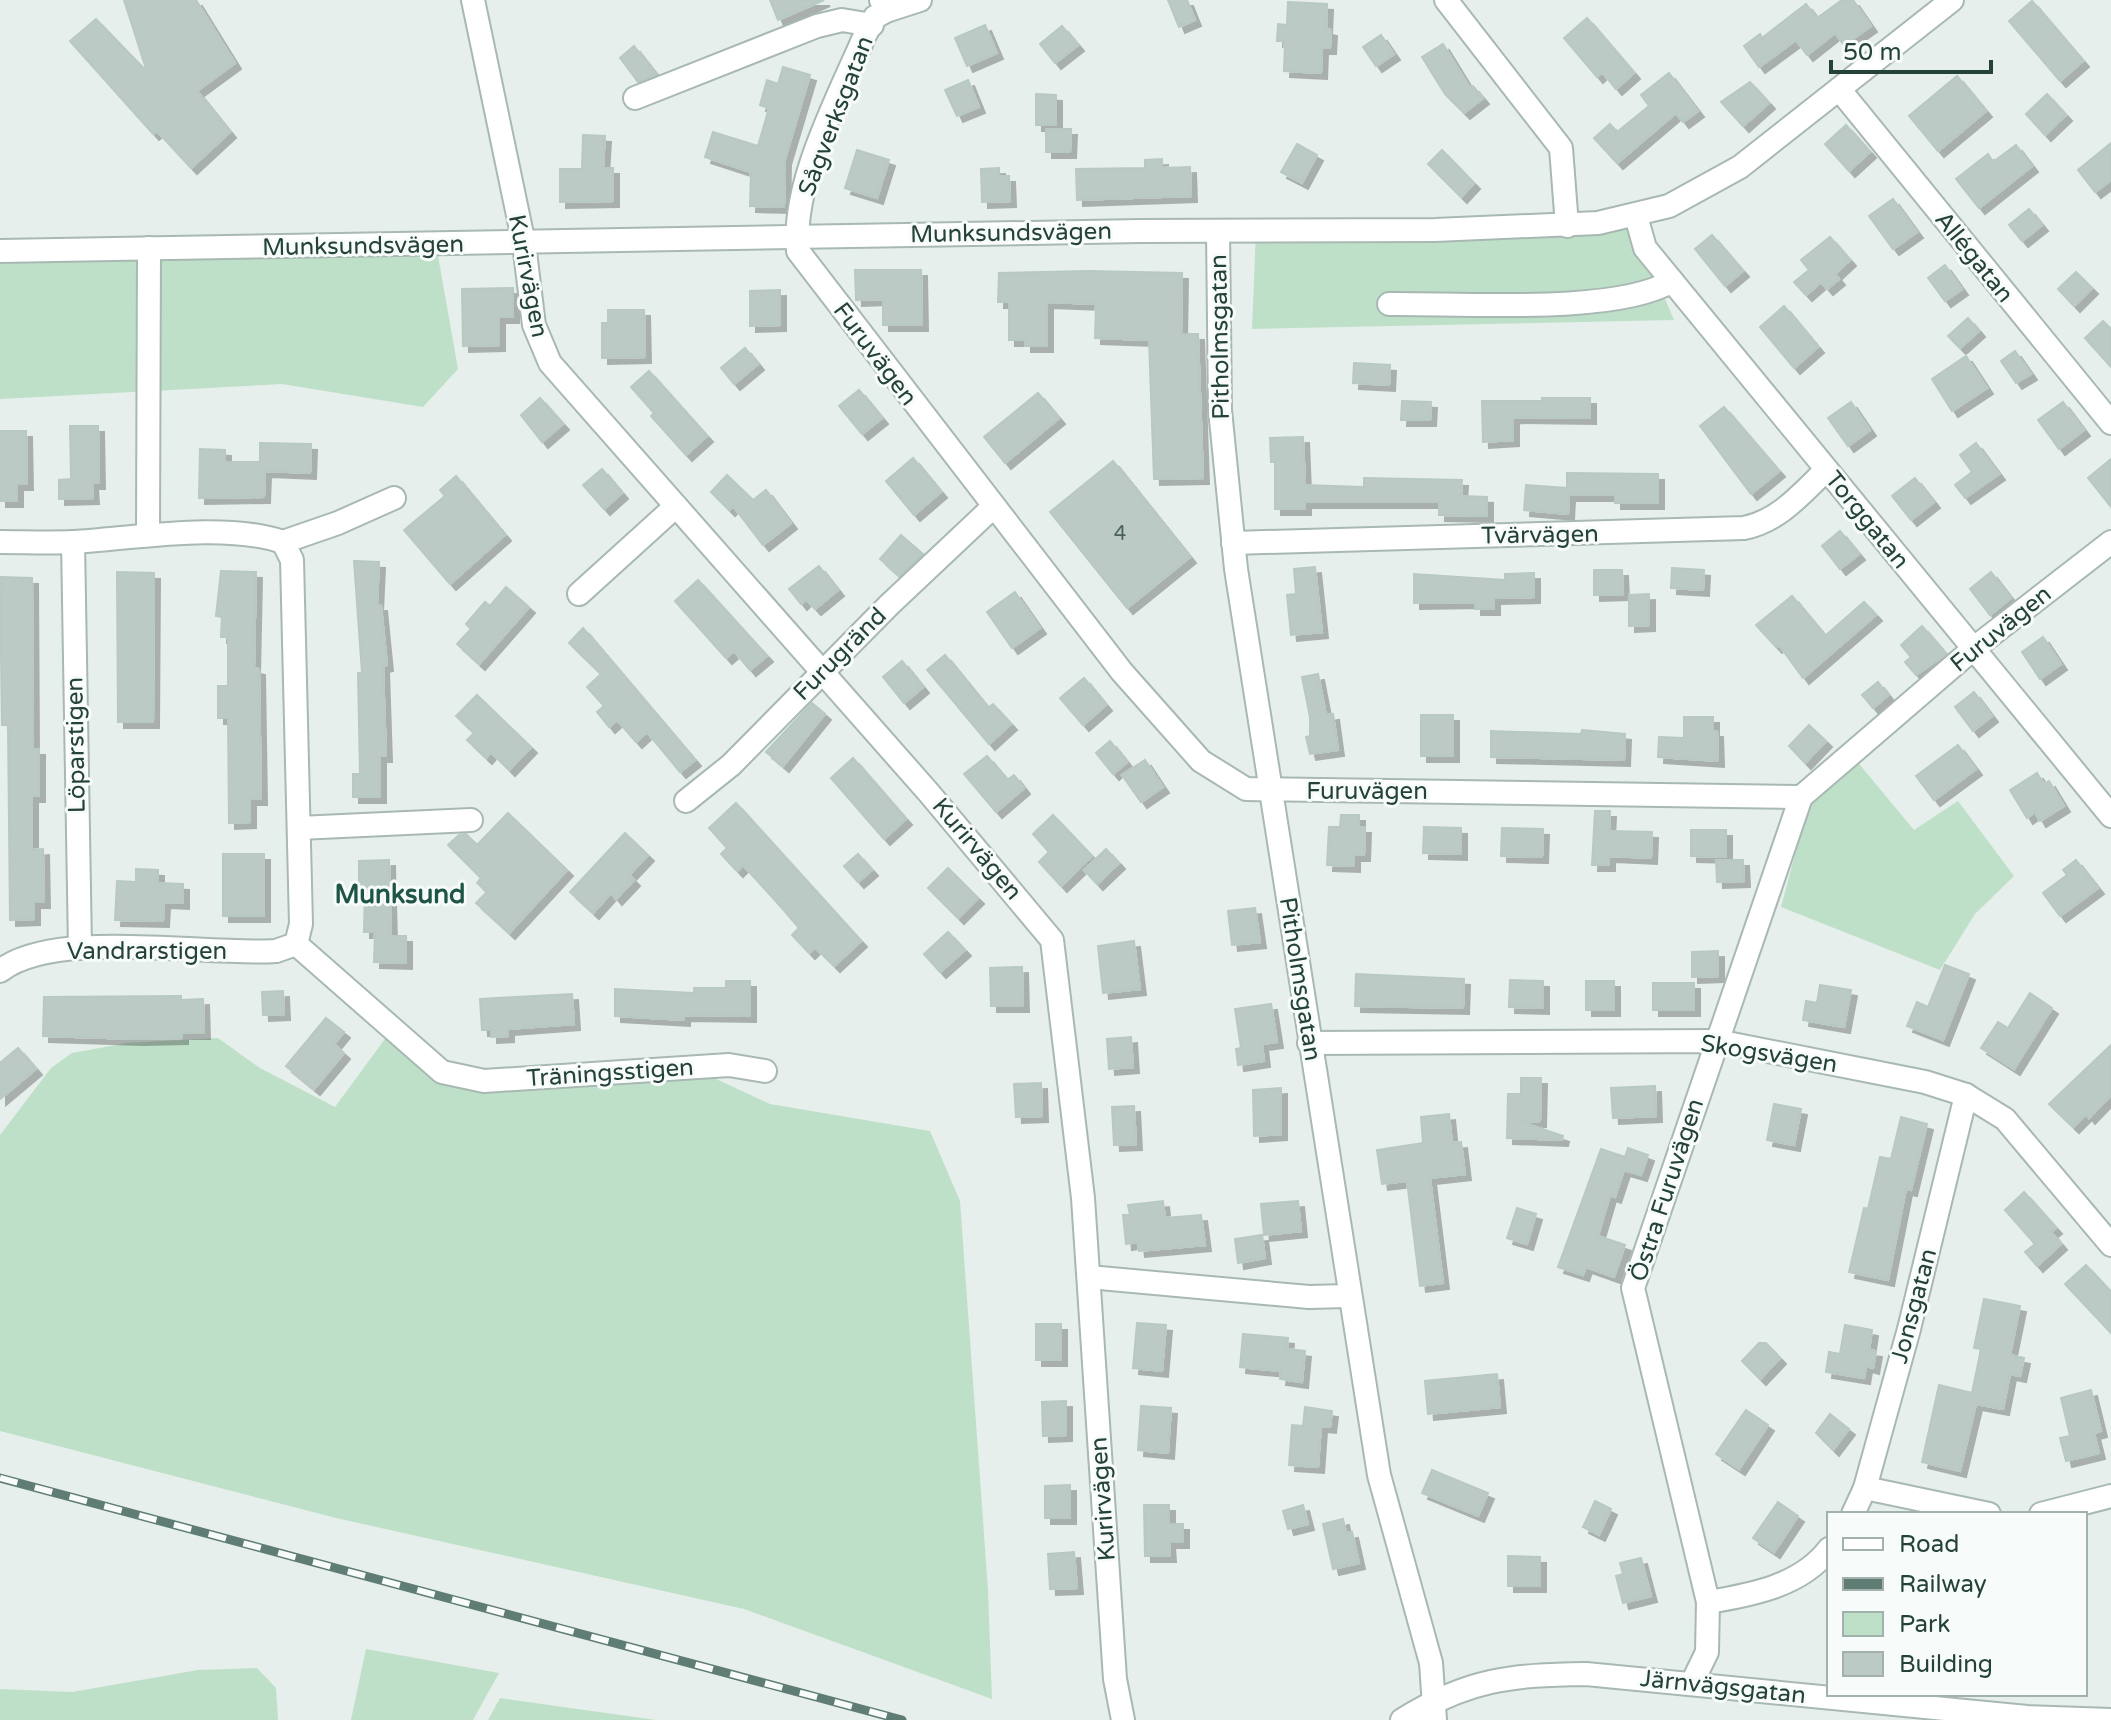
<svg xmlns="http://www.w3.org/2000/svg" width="2111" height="1720" font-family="'Varela Round',sans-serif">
<defs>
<filter id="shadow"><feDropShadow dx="6" dy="6" stdDeviation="0" flood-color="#0004"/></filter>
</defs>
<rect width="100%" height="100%" fill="#e6efeb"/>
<g fill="#bfe0c8">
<polygon points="1629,214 1674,320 1252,329 1256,230"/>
<polygon points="434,233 458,369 423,407 282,384 0,399 0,242"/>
<polygon points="1855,759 1914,830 1958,801 2014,876 1975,914 1940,970 1781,907 1811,795"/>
<polygon points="390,1032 419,1053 504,1080 714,1078 770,1104 930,1131 960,1201 988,1590 992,1699 744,1609 336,1518 0,1431 0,1135 51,1068 72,1053 127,1043 218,1038 260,1068 335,1107"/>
<polygon points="366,1649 499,1673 473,1720 351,1720"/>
<polygon points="257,1668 276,1688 278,1720 0,1720 0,1689 72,1692 198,1670"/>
<polygon points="500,1698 656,1720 488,1720"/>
</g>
<g fill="#bbcac4" stroke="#b8c9c2" stroke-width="2" filter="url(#shadow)">
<polygon points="124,0 196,0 235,63 197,91 230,132 191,168 157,131 153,134 70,41 96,19 147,72"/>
<polygon points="770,0 824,0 778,20"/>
<polygon points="1168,0 1187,0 1195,20 1179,27"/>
<polygon points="1842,0 1853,0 1871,26 1844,45 1835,33 1807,55 1796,40 1759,67 1744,46 1760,34 1762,38 1806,4 1817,18"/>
<polygon points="2032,1 2083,61 2060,81 2009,21"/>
<polygon points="1288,2 1327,4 1326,29 1331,30 1330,48 1322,48 1321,73 1284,71 1285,41 1277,41 1278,24 1287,25"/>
<polygon points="1587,18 1634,73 1616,89 1602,72 1597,77 1564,38"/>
<polygon points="985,25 997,53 967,66 955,38"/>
<polygon points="1062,26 1078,45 1055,63 1040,44"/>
<polygon points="1381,35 1394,54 1376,66 1363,47"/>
<polygon points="1443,44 1470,88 1473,86 1483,98 1464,113 1445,94 1422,57"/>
<polygon points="634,46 656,74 638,82 620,58"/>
<polygon points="783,67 810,75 785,159 784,207 750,206 751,172 705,157 713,132 758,146 769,108 760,105 767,80 778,84"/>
<polygon points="1669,73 1698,111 1683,122 1676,113 1617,163 1594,138 1610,124 1617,132 1649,106 1641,95"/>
<polygon points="1957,76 1986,111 1938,151 1909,116"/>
<polygon points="968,80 979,107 957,116 945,90"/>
<polygon points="1750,82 1769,103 1743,126 1721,102"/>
<polygon points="1036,94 1056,95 1056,125 1036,125"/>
<polygon points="2047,94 2066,115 2045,135 2026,114"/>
<polygon points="1846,125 1870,152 1849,171 1825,144"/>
<polygon points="1046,129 1071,129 1070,152 1046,152"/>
<polygon points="583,135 605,136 603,168 613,168 613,201 560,202 560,169 582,169"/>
<polygon points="2111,143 2111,180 2095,192 2078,170"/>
<polygon points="1297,144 1317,155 1302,183 1281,172"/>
<polygon points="2016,145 2032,166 1979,208 1956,179 1988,154 1993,162"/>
<polygon points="857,150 889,160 877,198 845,188"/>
<polygon points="1442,150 1474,183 1461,197 1428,164"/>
<polygon points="1162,159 1162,168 1190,167 1191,196 1077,200 1076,169 1145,168 1145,160"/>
<polygon points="999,168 999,176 1009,176 1010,201 982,202 981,169"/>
<polygon points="1893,199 1917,232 1893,249 1869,216"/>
<polygon points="2029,209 2042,225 2022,241 2009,225"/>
<polygon points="1712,235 1743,271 1725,286 1695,249"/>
<polygon points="1830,237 1850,260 1835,274 1839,279 1827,289 1821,282 1806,295 1794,282 1809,270 1801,260"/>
<polygon points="1945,265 1962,289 1945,301 1928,278"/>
<polygon points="855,270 921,270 922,325 883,325 883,299 856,300"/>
<polygon points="1089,271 1182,273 1181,334 1198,334 1203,478 1154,479 1149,340 1095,338 1096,304 1047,302 1047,346 1025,346 1025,340 1009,340 1009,302 998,302 999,273"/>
<polygon points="2076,272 2092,288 2074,306 2058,289"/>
<polygon points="513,288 513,317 499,317 499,345 463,346 462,289"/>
<polygon points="780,290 780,325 750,326 750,291"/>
<polygon points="1784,306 1818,347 1794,368 1760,327"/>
<polygon points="608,310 644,310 645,357 602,358 602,323 608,323"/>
<polygon points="1968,318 1979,331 1960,348 1948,336"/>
<polygon points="2103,321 2111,329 2111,367 2085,338"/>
<polygon points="745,348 758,364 734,384 721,368"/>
<polygon points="2015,351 2031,374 2016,383 2001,361"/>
<polygon points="1966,356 1987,388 1952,411 1932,379"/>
<polygon points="1354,363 1390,365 1389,385 1353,383"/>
<polygon points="649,371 707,436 686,455 651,416 654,413 631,387"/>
<polygon points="859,390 882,418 862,434 839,406"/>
<polygon points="1038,393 1059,418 1005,463 984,437"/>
<polygon points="540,398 563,424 542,442 521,415"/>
<polygon points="1542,398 1590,398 1590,418 1513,417 1513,440 1483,442 1482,401 1542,401"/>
<polygon points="1402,401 1431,402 1430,420 1401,420"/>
<polygon points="1851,402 1870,430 1848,446 1828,418"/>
<polygon points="2063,402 2084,430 2059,449 2038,420"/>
<polygon points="1724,407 1779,471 1751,494 1700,426"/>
<polygon points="70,426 98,426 99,483 92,483 93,498 59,499 59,480 71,479"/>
<polygon points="0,431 26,431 27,484 17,484 17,501 0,501"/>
<polygon points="1303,437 1305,485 1364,487 1364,478 1462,480 1461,496 1487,497 1487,516 1439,515 1439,502 1305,502 1305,509 1275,509 1275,462 1271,462 1270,438"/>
<polygon points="260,443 311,444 310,473 265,471 264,497 199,498 200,449 225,450 225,462 260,462"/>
<polygon points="1976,443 1999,474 1965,498 1955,485 1972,472 1960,455"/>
<polygon points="913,458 941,492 914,515 886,481"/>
<polygon points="2111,459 2111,507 2088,478"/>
<polygon points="1113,461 1190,557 1127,608 1050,512"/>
<polygon points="602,469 622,493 604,509 583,485"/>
<polygon points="1567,473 1658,474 1658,503 1615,503 1615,495 1569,495 1568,514 1524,510 1526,485 1567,488"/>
<polygon points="727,475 753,500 766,490 791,523 763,545 733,506 729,510 711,492"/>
<polygon points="456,476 505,535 450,584 404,530 445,496 440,490"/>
<polygon points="1915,478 1934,502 1911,520 1892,496"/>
<polygon points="1840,531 1859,554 1840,569 1822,546"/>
<polygon points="901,535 923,554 899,576 880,559"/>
<polygon points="354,561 379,562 377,605 381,605 387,665 383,666 386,756 380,756 380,797 353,797 353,774 360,774 358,673 362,673"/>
<polygon points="819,566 838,590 815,609 806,599 801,604 789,589"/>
<polygon points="1315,567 1322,632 1291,635 1287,595 1296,594 1294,569"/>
<polygon points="1672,568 1704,570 1703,590 1671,588"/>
<polygon points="1594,570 1622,570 1623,594 1594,595"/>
<polygon points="221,571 256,572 254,668 259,669 261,799 250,799 250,822 229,823 228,718 218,718 218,686 228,686 228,637 221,637 222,617 216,616"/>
<polygon points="117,572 154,573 153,722 118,722"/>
<polygon points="1991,572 2011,598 1990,615 1970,589"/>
<polygon points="1534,573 1534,597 1494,598 1494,609 1475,609 1475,602 1414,603 1414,574 1505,580 1505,574"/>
<polygon points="0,577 32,578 33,749 39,749 39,796 32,796 32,850 43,849 44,902 34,902 34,919 10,920 8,725 2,725"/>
<polygon points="698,580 767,656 750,670 734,651 726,658 675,601"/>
<polygon points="506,587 529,607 479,664 457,644 471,629 466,624 485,602 490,606"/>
<polygon points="1015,592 1040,628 1012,648 987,612"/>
<polygon points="1649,594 1649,625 1629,626 1629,595"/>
<polygon points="1792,596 1825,636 1864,602 1876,615 1803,678 1779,645 1776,647 1756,625"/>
<polygon points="1922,626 1946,654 1916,675 1905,662 1911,657 1901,645"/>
<polygon points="583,628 695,760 680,772 647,732 636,742 617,720 609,727 597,712 604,706 587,687 601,674 569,643"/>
<polygon points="2043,637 2061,664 2040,679 2022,652"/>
<polygon points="945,655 988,708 993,704 1011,724 989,744 927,670"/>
<polygon points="902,661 923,687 904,703 883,677"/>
<polygon points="1318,674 1326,715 1333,714 1338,750 1310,754 1306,737 1310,736 1310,717 1302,677"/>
<polygon points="1084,678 1106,705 1083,725 1060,698"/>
<polygon points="1878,682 1888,695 1873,708 1862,695"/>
<polygon points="1974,692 1992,716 1973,731 1955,707"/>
<polygon points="477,695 531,747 509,770 491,752 486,758 467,740 474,733 456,716"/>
<polygon points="812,703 825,714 783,766 766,752"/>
<rect x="1421" y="715" width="32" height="41"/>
<polygon points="1684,717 1713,717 1713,731 1717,731 1718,761 1658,757 1659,737 1684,738"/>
<polygon points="1809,725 1826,741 1805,763 1789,746"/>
<polygon points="1582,730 1625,734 1624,760 1491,757 1491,731 1581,734"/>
<polygon points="1110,741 1127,762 1113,774 1096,753"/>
<polygon points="1958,745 1976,769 1934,800 1916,776"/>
<polygon points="987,756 1007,780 1014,775 1024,788 996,812 964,774"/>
<polygon points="853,758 906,819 884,839 831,778"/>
<polygon points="1145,760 1163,787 1141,802 1122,775"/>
<polygon points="2037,773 2044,784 2049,781 2064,806 2040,821 2035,812 2027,818 2010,790"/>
<polygon points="736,803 861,941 834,966 815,947 809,953 792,935 799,928 782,908 743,865 737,871 721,854 727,848 709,828"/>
<polygon points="1595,811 1610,811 1609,831 1652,832 1651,858 1609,856 1609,865 1592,865"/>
<polygon points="508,813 567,870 509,933 476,903 487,892 477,883 481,878 448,845 459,835 466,834 477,845"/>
<polygon points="1053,815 1092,856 1061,886 1039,862 1049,852 1033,834"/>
<polygon points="1341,815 1359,815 1359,827 1365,827 1364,855 1354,855 1354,866 1327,865 1329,827 1340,827"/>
<polygon points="1424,827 1461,828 1461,854 1423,853"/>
<polygon points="1502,828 1543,829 1542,857 1501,856"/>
<polygon points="1691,830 1726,830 1726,857 1691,856"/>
<polygon points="625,833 648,855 629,875 634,880 616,899 611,893 593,913 570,892"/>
<polygon points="1106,849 1119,863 1097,884 1084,870"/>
<rect x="223" y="854" width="41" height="62"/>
<polygon points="858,854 872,870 858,882 844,866"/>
<polygon points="389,860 391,936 406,936 406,963 374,962 375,932 364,932 365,886 359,886 359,861"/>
<polygon points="1716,860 1743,860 1744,881 1717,882"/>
<polygon points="2076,860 2098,888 2060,916 2043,893 2067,875 2063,870"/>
<polygon points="948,868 978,898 958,918 928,888"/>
<polygon points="136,869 158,870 158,883 183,884 183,903 164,902 163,921 115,920 117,881 136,882"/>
<polygon points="1255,908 1260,942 1232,945 1228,911"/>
<polygon points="948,932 965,950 940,972 924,954"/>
<polygon points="1134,941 1140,989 1103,993 1098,946"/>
<polygon points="1718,951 1718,976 1692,977 1692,952"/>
<polygon points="1945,965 1969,974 1943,1040 1907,1026 1917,1002 1928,1007"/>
<polygon points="1022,967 1023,1006 991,1006 990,968"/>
<polygon points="1356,974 1464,979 1463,1008 1355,1006"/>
<polygon points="1510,980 1543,981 1543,1008 1509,1007"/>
<polygon points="726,981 750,981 750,1016 684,1015 684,1020 615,1016 615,989 694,993 694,988 726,988"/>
<rect x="1586" y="981" width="28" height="29"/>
<rect x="1653" y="983" width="41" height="27"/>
<polygon points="1820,985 1851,990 1844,1027 1803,1020 1806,1001 1817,1003"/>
<polygon points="283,991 284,1014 263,1015 262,992"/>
<polygon points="2030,993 2052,1008 2014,1069 1981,1048 1998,1022 2008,1028"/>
<polygon points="572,994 574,1024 508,1029 508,1036 491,1037 491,1030 482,1030 480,999"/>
<polygon points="181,996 181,1000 203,999 204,1033 182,1033 182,1038 137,1039 43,1036 44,997"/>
<polygon points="1271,1004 1277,1042 1262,1044 1264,1061 1238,1065 1236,1049 1241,1048 1235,1009"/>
<polygon points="326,1018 344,1032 334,1044 344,1053 314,1089 286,1066"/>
<polygon points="1131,1037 1133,1067 1109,1069 1107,1039"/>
<polygon points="2111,1045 2111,1095 2089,1118 2086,1114 2073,1127 2049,1104"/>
<polygon points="18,1048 36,1069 0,1099 0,1063"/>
<polygon points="1521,1078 1541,1078 1540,1121 1521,1122 1563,1136 1562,1140 1507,1138 1508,1094 1521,1094"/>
<polygon points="1041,1083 1042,1116 1016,1117 1014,1084"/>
<polygon points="1655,1086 1656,1116 1613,1118 1611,1088"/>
<polygon points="1281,1088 1281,1134 1254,1136 1253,1090"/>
<polygon points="1774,1104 1801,1109 1794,1145 1767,1140"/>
<polygon points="1134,1106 1136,1144 1114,1145 1112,1107"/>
<polygon points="1449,1114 1452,1143 1461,1142 1465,1174 1430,1178 1443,1283 1420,1286 1407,1181 1382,1184 1377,1150 1423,1143 1421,1117"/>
<polygon points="1901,1117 1927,1124 1911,1190 1906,1189 1888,1280 1849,1272 1864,1208 1868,1209 1880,1157 1891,1159"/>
<polygon points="1628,1148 1648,1155 1641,1175 1624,1170 1615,1197 1610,1195 1598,1236 1625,1245 1614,1277 1586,1267 1583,1275 1558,1267 1601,1149 1625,1157"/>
<polygon points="2024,1192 2056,1228 2051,1232 2061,1244 2037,1266 2025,1252 2035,1244 2005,1210"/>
<polygon points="1163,1201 1165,1218 1201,1215 1205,1245 1139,1251 1138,1242 1126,1244 1123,1215 1130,1215 1128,1205"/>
<polygon points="1298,1201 1301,1231 1264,1235 1261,1204"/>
<polygon points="1517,1208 1536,1214 1527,1244 1507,1238"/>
<polygon points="1262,1235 1265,1258 1238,1263 1235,1239"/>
<polygon points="2086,1265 2111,1292 2111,1333 2065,1284"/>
<polygon points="1984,1299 2020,1306 2010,1355 2024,1358 2020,1376 2010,1374 2003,1409 1976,1404 1960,1471 1922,1462 1939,1385 1972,1393 1981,1349 1974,1348"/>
<polygon points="1137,1323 1166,1325 1162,1371 1133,1368"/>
<rect x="1036" y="1324" width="25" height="36"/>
<polygon points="1845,1325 1872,1330 1869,1350 1876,1351 1873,1368 1866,1366 1864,1378 1826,1372 1829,1352 1840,1354"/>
<polygon points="1243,1334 1288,1338 1287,1349 1305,1351 1302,1382 1280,1379 1281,1371 1240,1367"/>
<polygon points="1759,1343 1766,1343 1780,1358 1760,1379 1742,1361"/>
<polygon points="1497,1374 1500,1407 1428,1414 1425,1381"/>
<polygon points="2091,1390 2101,1431 2094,1433 2099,1453 2066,1461 2060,1438 2070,1436 2061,1398"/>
<polygon points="1066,1401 1066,1435 1043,1436 1042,1402"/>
<polygon points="1141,1406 1171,1408 1168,1453 1138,1450"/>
<polygon points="1305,1407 1332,1411 1330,1427 1321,1426 1318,1467 1289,1465 1292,1425 1303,1426"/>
<polygon points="1746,1410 1768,1425 1739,1469 1716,1454"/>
<polygon points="1830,1414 1849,1429 1833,1450 1816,1433"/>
<polygon points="1432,1470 1488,1493 1478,1516 1422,1493"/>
<polygon points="1070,1485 1070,1518 1045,1518 1045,1486"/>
<polygon points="1595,1501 1611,1509 1599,1535 1583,1527"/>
<polygon points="1778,1502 1798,1516 1774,1552 1753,1538"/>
<polygon points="1144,1505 1169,1505 1169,1524 1183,1524 1183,1542 1169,1542 1170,1556 1145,1556"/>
<polygon points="1303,1505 1308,1524 1288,1529 1283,1511"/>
<polygon points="1343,1519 1346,1533 1352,1532 1359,1563 1333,1569 1323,1524"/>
<polygon points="1074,1552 1077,1588 1050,1589 1048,1554"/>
<polygon points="1508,1556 1540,1557 1540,1586 1508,1586"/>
<polygon points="1641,1558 1651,1596 1623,1603 1616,1576 1623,1574 1620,1563"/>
</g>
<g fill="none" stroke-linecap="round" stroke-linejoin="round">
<defs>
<g id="minor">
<polyline points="473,0 524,244 534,325 550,363 929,793 1052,940 1083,1198 1115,1679 1123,1720"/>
<path d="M881 0 886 11 875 17 865 35C839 96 791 184 798 251L1122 672 1201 761 1246 789 1801 797 1973 649 2111 542"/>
<polyline points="1446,0 1561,148 1567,226"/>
<polyline points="886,11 920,0"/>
<polyline points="1839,89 2111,423"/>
<polyline points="635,98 817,26 842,20 872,25"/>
<polyline points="1636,216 1645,248 2111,816"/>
<polyline points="1218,231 1220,410 1236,569 1379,1475 1431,1663 1435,1720"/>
<polyline points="0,251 1139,231 1435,230 1598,223 1669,206 1740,167 1952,0"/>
<path d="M1389 304C1459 303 1616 315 1672 281"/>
<polyline points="148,534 149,248"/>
<path d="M0 542C25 542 50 543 74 542 136 538 224 522 283 542L292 560 301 924 296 944 276 951C205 956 54 928 0 971"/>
<polyline points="73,542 80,948"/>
<polyline points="283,542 338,523 394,498"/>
<path d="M1233 543 1744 528C1779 521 1801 494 1826 470"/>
<polyline points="579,594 676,506"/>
<polyline points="686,801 731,765 889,605 993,507"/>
<polyline points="299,828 471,820"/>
<polyline points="296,944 442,1072 484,1081 729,1065 765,1071"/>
<polyline points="1309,1043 1717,1041 1925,1082 1966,1095 2005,1119 2111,1245"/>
<polyline points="1089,1277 1309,1297 1348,1296"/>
<polyline points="1865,1488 1989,1514"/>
<polyline points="1853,1514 1865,1488 1909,1329 1966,1095"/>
<polyline points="2041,1514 2111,1496"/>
<path d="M1708 1602C1751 1595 1801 1586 1829 1549"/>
<polyline points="1692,1683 1707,1652 1708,1602 1633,1288 1801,797"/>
<path d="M1402 1720C1468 1679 1511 1675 1586 1674L2027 1717 2111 1720"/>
</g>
</defs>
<use href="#minor" stroke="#a8b8b2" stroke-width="26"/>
<use href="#minor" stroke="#fff" stroke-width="22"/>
<defs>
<polyline id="rail" points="0,1478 902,1720"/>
</defs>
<use href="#rail" stroke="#5f7d75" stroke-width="9"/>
<use href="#rail" stroke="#f7fbf9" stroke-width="6" stroke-dasharray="18" stroke-linecap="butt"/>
</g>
<g text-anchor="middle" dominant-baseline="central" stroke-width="6" stroke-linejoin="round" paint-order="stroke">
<g font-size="20" fill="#4a645c">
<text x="1120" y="534">4</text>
</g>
<g font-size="24" fill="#24423a" stroke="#f7fbf9">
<text transform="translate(836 116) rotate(-69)">Sågverksgatan</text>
<text transform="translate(1011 233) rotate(-1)">Munksundsvägen</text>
<text transform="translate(363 246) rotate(-1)">Munksundsvägen</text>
<text transform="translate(1974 257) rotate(51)">Allégatan</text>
<text transform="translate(528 276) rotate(79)">Kurirvägen</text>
<text transform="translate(1220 337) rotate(-91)">Pitholmsgatan</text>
<text transform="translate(875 354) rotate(53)">Furuvägen</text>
<text transform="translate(1867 520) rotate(51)">Torggatan</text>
<text transform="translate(1540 535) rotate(-1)">Tvärvägen</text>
<text transform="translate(2001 629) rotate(-39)">Furuvägen</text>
<text transform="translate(840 654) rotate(-45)">Furugränd</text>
<text transform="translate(76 745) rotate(-91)">Löparstigen</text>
<text x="1367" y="791">Furuvägen</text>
<text transform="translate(977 849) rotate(50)">Kurirvägen</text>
<text x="147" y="951">Vandrarstigen</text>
<text transform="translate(1300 979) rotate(81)">Pitholmsgatan</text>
<text transform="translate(1769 1054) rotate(9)">Skogsvägen</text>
<text transform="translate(610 1073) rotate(-4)">Träningsstigen</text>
<text transform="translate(1667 1190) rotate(-72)">Östra Furuvägen</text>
<text transform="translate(1914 1306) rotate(-75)">Jonsgatan</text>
<text transform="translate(1103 1499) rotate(-94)">Kurirvägen</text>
<text transform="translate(1723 1687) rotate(6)">Järnvägsgatan</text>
</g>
<g font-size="26" font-weight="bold" fill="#1f5548" stroke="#f7fbf9">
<text x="400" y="894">Munksund</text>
</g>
</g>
<rect x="1827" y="1512" width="260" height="184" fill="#f7fbf9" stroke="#a3b1ad" stroke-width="2"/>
<rect x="1843" y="1538" width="40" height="12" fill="#ffffff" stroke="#a3b1ad" stroke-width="2"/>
<text x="1899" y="1552" font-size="24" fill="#24423a">Road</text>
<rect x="1843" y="1578" width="40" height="12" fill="#5f7d75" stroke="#a3b1ad" stroke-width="2"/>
<text x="1899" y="1592" font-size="24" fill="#24423a">Railway</text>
<rect x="1843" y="1612" width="40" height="24" fill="#bfe0c8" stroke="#a3b1ad" stroke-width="2"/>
<text x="1899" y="1632" font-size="24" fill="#24423a">Park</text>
<rect x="1843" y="1652" width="40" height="24" fill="#bbcac4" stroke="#a3b1ad" stroke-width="2"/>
<text x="1899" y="1672" font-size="24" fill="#24423a">Building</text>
<path d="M1831 60v12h160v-12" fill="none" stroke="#24423a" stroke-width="4"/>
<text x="1843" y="60" font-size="24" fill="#24423a" stroke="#f7fbf9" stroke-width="6" paint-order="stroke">50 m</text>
</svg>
